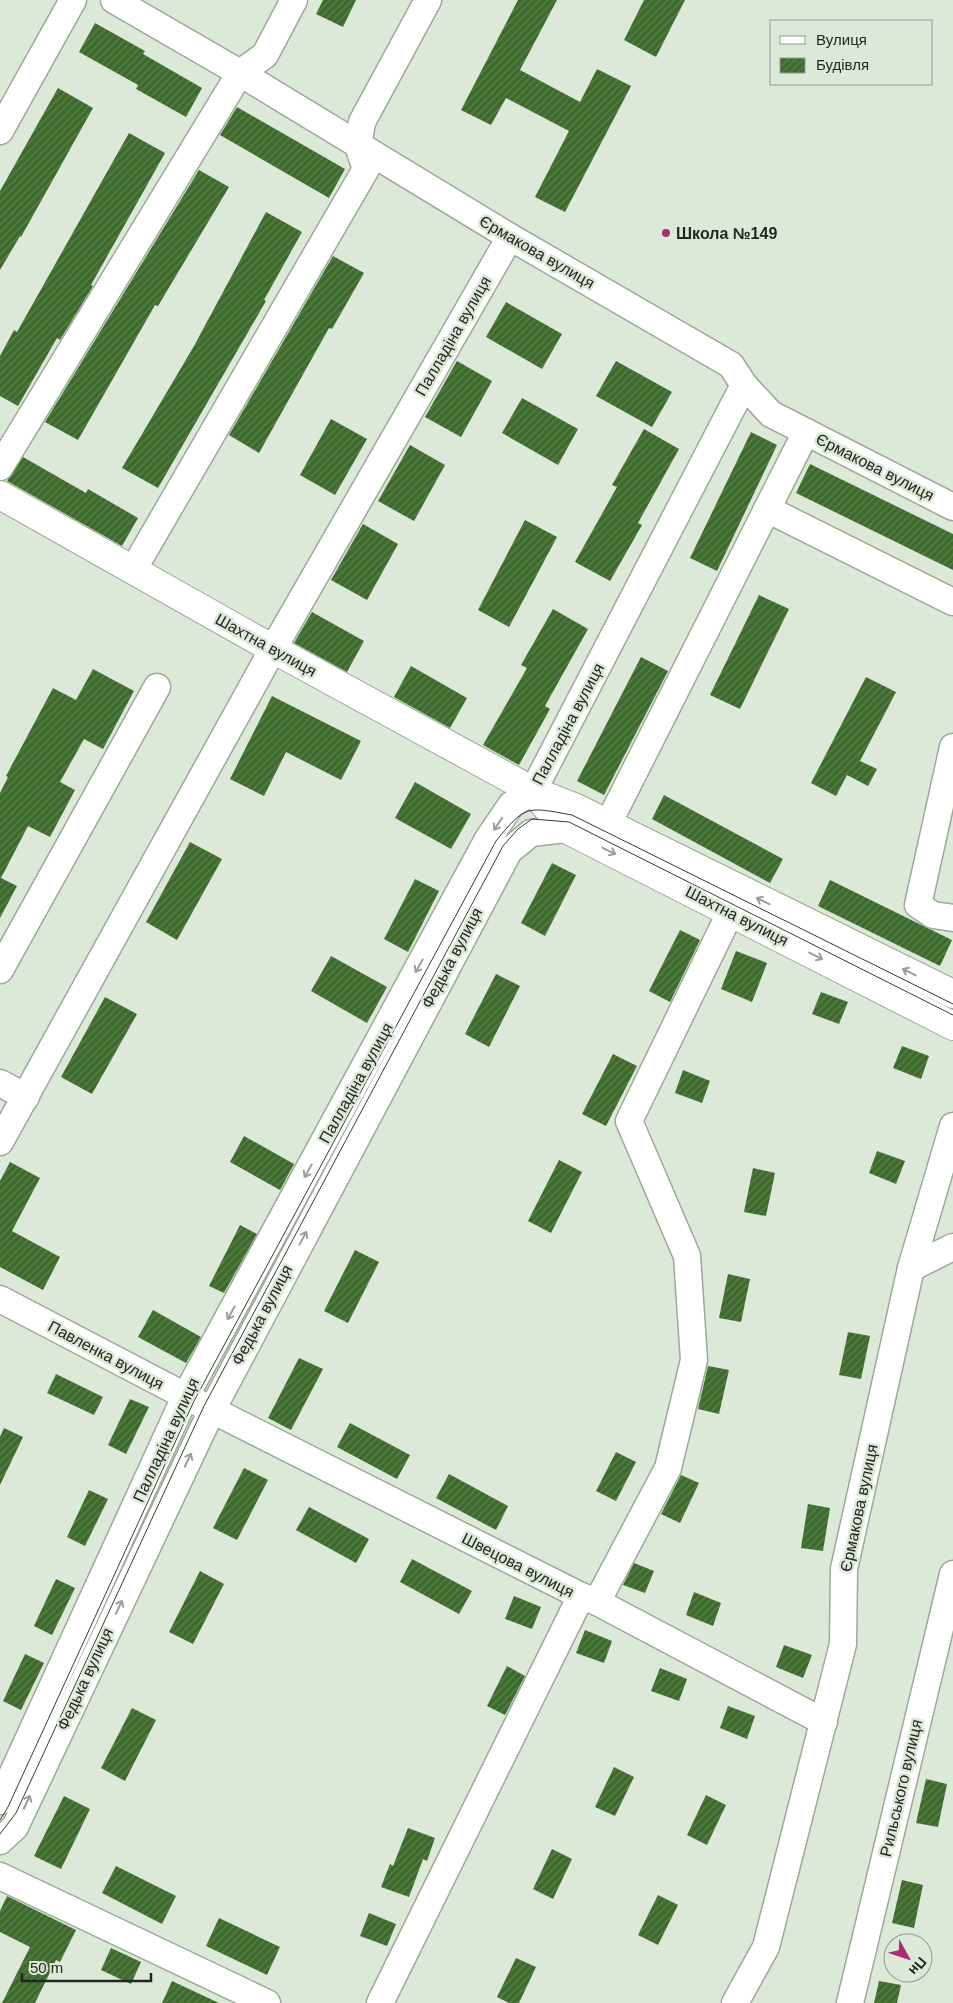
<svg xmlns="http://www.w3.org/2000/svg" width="953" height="2003" font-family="Helvetica,sans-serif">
<defs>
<pattern id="building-hatch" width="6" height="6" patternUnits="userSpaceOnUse" patternTransform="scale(1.25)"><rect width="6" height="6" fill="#3d6b2c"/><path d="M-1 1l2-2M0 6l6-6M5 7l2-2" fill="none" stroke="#5d8050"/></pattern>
</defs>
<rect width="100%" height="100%" fill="#dce9d8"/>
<g fill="url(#building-hatch)">
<polygon points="323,0 356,0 343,27 316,14"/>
<polygon points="518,0 557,0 520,70 580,102 597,69 631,86 565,212 535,197 569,131 506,98 491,125 461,110"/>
<polygon points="644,0 685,0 656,57 624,40"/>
<polygon points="95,23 145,51 143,54 202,88 186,117 136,89 138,85 79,52"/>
<polygon points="58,88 93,108 21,237 20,236 0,270 0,191"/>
<polygon points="237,107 345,169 329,198 220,135"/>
<polygon points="129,133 165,153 91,285 93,286 60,340 57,338 18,406 0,396 0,356 14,330 17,332"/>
<polygon points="199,170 229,187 158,306 155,305 78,440 45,422"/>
<polygon points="266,212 302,232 264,300 266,301 158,488 122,468 194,346"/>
<polygon points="333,256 364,273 332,329 329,328 259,453 229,435"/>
<polygon points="506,302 562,334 542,369 486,337"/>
<polygon points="457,361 492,381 461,437 425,417"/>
<polygon points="616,361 672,392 652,427 596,396"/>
<polygon points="522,398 578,429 558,465 502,433"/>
<polygon points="331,419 367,439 335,495 300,475"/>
<polygon points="644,429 679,449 638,523 642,525 610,581 575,562 617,487 612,485"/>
<polygon points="751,432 777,445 717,571 690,558"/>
<polygon points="410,445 445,465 414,521 378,501"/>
<polygon points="23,457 86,493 88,489 138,518 122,546 7,481"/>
<polygon points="810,464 953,534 953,570 796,493"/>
<polygon points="525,520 557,537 509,627 478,610"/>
<polygon points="363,524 398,544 367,600 331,580"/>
<polygon points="759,595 789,609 740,709 710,695"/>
<polygon points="553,609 588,629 545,706 550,709 519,765 483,745 527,668 521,665"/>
<polygon points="312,612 364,641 347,672 294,643"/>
<polygon points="641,657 668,671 604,795 577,781"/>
<polygon points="411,666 467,698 450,728 394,697"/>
<polygon points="93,669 134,691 103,749 84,739 60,782 75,790 50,837 28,826 1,878 17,886 0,918 0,793 8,777 6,776 53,688 76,700"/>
<polygon points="866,677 896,692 860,761 877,769 868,786 847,775 836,796 811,783"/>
<polygon points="272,696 361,741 341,780 286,752 264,796 230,779"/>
<polygon points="415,782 471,814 451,849 395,818"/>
<polygon points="664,795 783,859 770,883 652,819"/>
<polygon points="190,842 222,859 177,940 146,922"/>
<polygon points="552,863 576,875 545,936 521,923"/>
<polygon points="415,879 439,891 408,952 384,939"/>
<polygon points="830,880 952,940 940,966 818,906"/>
<polygon points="680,930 700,940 670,1002 649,991"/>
<polygon points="736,951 767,963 752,1002 721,989"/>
<polygon points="331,956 387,987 367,1023 311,991"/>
<polygon points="496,974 520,986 489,1047 465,1034"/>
<polygon points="821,992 848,1002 839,1024 812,1014"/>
<polygon points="105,997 137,1014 92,1094 61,1077"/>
<polygon points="902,1046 929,1056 921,1079 893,1068"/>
<polygon points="613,1054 637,1066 606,1126 582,1114"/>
<polygon points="683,1070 710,1081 702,1103 675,1093"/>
<polygon points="244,1136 294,1164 280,1190 230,1162"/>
<polygon points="877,1151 905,1161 896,1184 869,1173"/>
<polygon points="559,1160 582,1172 551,1233 528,1221"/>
<polygon points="10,1162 40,1178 12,1231 60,1257 43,1290 0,1267 0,1181"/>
<polygon points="753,1168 775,1173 766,1216 744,1212"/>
<polygon points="240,1225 257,1234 224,1293 209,1286"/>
<polygon points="355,1250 379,1262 348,1323 324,1311"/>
<polygon points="728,1274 750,1279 741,1322 719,1318"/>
<polygon points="153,1310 201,1337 186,1363 138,1337"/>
<polygon points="848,1332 870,1336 861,1379 839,1375"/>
<polygon points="299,1358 323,1369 291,1430 268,1418"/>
<polygon points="708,1366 729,1370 719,1414 698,1409"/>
<polygon points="56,1374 103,1397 94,1415 47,1393"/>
<polygon points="130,1399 149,1407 126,1454 108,1445"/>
<polygon points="350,1423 410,1455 397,1479 337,1447"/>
<polygon points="4,1428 23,1437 0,1485 0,1437"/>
<polygon points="616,1452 636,1462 616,1501 596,1491"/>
<polygon points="244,1468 268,1480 237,1540 213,1528"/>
<polygon points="449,1474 508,1506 496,1530 436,1498"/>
<polygon points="681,1475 699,1483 680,1523 661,1514"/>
<polygon points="89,1490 108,1499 85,1546 67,1537"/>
<polygon points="808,1504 830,1508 823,1551 801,1548"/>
<polygon points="309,1507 369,1539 356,1563 296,1530"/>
<polygon points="412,1559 472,1591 459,1614 400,1582"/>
<polygon points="634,1563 654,1571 645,1593 623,1585"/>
<polygon points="200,1571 224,1584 193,1644 169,1632"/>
<polygon points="56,1579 75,1588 52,1635 34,1626"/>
<polygon points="694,1592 721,1603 713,1626 686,1615"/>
<polygon points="514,1596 541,1607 532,1629 505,1619"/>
<polygon points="585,1630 612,1641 604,1663 576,1653"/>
<polygon points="784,1645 812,1655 803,1678 776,1667"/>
<polygon points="25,1654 44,1663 21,1710 3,1701"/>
<polygon points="507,1666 525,1676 505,1715 487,1706"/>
<polygon points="660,1668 687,1679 679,1701 651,1691"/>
<polygon points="728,1706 755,1716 747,1739 720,1728"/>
<polygon points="132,1708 156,1720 125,1781 101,1768"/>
<polygon points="614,1767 634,1777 615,1816 595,1807"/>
<polygon points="926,1779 947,1784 938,1827 916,1823"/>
<polygon points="706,1795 726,1805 707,1845 687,1835"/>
<polygon points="64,1796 90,1809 61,1869 34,1856"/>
<polygon points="408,1828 435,1838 427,1861 423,1859 409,1897 381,1887 390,1864 393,1866"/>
<polygon points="552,1849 572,1859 553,1899 533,1889"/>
<polygon points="116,1866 176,1896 162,1924 102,1893"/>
<polygon points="902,1880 923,1885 914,1928 892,1923"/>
<polygon points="658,1895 678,1905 658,1945 638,1935"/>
<polygon points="7,1896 76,1930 60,1962 56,1960 35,2003 2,2003 30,1947 0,1932 0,1911"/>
<polygon points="369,1913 396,1924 387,1946 360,1936"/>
<polygon points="219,1918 280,1947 267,1975 206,1946"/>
<polygon points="111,1948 141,1962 131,1984 101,1970"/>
<polygon points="516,1958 536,1967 519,2003 509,2003 497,1997"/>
<polygon points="172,1981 219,2003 162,2003"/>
<polygon points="879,1981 901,1985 897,2003 874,2003"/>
</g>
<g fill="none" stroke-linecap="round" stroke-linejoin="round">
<defs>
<g id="minor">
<polyline points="114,0 240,73 510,237 731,365 744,385 771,414 953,507"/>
<polyline points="0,131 73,0"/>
<polyline points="0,467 240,73 265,55 294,0"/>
<polyline points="767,509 953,602"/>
<polyline points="133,570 366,169 358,146 362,122 428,0"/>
<polyline points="953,747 918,905 933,915 953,918"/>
<polyline points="608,824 806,432"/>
<polyline points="0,970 157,687"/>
<polyline points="0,1083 26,1097"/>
<polyline points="0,1142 273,649 510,237"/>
<polyline points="911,1268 953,1247"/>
<polyline points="0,1299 212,1410 581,1596 597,1602 824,1722"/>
<polyline points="597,1602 668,1468 694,1360 687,1256 629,1121 730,913"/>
<polyline points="0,1801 185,1397 488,839 511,805 533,791 744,385"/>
<polyline points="0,1841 15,1827 212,1410 509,851 531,833 566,829"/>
<polyline points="0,1876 267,2003"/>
<polyline points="380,2003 581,1596"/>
<polyline points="735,2003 766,1947 843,1644 844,1569 911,1268 953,1126"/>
<polyline points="850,2003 953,1574"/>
</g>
<g id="major">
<polyline points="0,495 273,649 533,791 576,808 953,994"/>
<polyline points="535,794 566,829 953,1026"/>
</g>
</defs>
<use href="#minor" stroke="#9da999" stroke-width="29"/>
<use href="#major" stroke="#9da999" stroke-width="30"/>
<use href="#minor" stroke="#fff" stroke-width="26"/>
<use href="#major" stroke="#fff" stroke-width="28"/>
<g stroke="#363b34" stroke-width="1">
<path d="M0 1820 8 1807 194 1401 496 841C526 804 527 807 572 815L953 1004"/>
<polyline points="0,1834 16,1813 204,1406 503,846 518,829 532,819 569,822 953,1015"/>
</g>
</g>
<defs><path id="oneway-shaft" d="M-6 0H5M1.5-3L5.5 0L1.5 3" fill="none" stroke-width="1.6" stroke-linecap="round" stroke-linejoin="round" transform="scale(1.25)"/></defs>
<g stroke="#9c9e9b">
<use href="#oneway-shaft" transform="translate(498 824) rotate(124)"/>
<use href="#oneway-shaft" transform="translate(609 851) rotate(27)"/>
<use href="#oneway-shaft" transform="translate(763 901) rotate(-154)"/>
<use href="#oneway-shaft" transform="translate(816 956) rotate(27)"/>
<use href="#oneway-shaft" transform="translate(419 966) rotate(119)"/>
<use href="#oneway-shaft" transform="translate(909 972) rotate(-154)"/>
<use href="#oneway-shaft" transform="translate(308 1171) rotate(119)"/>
<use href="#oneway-shaft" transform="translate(303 1238) rotate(-62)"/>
<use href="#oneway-shaft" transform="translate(231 1313) rotate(119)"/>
<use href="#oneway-shaft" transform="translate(188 1460) rotate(-65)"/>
<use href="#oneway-shaft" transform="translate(119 1607) rotate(-65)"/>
<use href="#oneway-shaft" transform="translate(27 1802) rotate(-65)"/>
</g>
<circle fill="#ab2a76" stroke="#dce9d8" stroke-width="2" cx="666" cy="233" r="5"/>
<g text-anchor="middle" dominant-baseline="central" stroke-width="5" stroke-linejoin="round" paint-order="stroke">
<g font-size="16" font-weight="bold" fill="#232721" stroke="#dce9d8" text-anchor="start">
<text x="676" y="233">Школа №149</text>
</g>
<g font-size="16" fill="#232721" stroke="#dce9d8">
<text transform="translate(537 252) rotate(30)">Єрмакова вулиця</text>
<text transform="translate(453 336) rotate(-60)">Палладіна вулиця</text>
<text transform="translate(875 467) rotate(27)">Єрмакова вулиця</text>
<text transform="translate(266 645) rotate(29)">Шахтна вулиця</text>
<text transform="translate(568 724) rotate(-62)">Палладіна вулиця</text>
<text transform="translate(737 916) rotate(27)">Шахтна вулиця</text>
<text transform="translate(452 958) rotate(-62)">Федька вулиця</text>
<text transform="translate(356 1083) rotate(-61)">Палладіна вулиця</text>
<text transform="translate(262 1315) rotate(-62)">Федька вулиця</text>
<text transform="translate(106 1355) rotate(28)">Павленка вулиця</text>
<text transform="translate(166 1440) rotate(-65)">Палладіна вулиця</text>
<text transform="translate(859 1508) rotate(-78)">Єрмакова вулиця</text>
<text transform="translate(518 1565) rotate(27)">Швецова вулиця</text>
<text transform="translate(85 1679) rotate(-65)">Федька вулиця</text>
<text transform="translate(901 1788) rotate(-77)">Рильського вулиця</text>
</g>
</g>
<rect x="770" y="20" width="162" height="65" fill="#dce9d8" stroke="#929b8f"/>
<rect x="780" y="36" width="25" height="8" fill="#ffffff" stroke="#929b8f"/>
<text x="816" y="45" font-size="15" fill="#232721">Вулиця</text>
<rect x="780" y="58" width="25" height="15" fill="url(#building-hatch)" stroke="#929b8f"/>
<text x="816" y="70" font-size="15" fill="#232721">Будівля</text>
<g transform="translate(908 1958) rotate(130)"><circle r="24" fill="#dce9d8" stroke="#929b8f"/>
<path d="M0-4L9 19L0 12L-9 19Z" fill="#ab2a76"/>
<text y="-8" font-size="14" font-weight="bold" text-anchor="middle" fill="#232721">Пн</text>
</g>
<path d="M22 1973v8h129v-8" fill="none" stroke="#232721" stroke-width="2.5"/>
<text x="30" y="1973" font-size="15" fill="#232721" stroke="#dce9d8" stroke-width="4" paint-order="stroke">50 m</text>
</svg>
